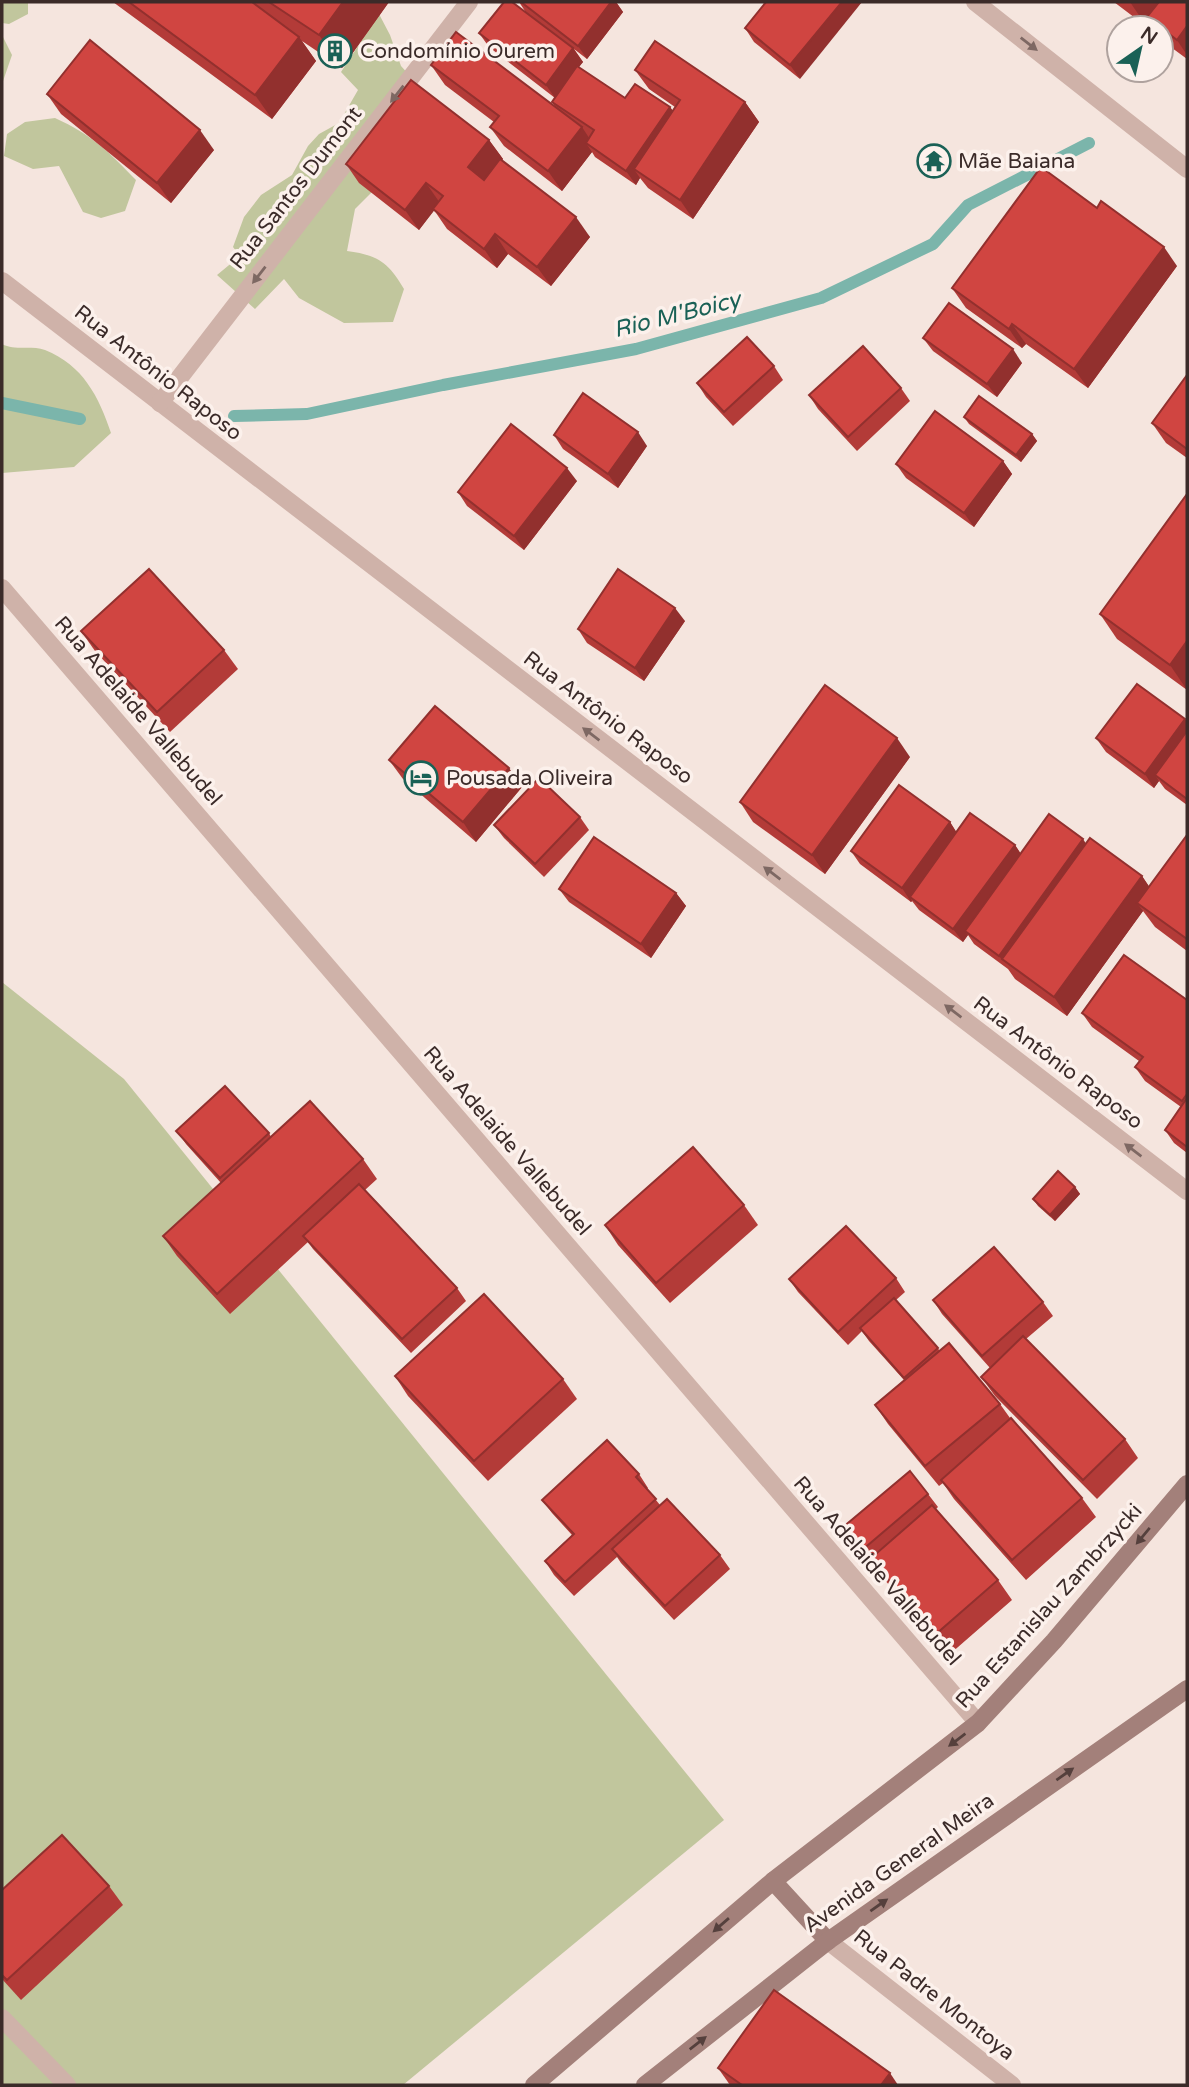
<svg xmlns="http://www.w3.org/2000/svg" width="1189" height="2087" font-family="'Varela Round',sans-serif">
<rect width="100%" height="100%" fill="#f5e5de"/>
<g fill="#c1c69d">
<polygon points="2,2 28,2 28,14 9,24 2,23"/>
<path d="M379 14 390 35 401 66 422 89 382 182 355 209 347 251C378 255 389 263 404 289L393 322 344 323 299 298 284 279 255 309 217 275 240 256 233 247 244 217 261 195 292 175 308 146 319 134 339 123 358 90 341 72Z"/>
<polygon points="2,35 12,55 2,84"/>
<path d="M55 118C92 135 108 151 136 180L125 211 101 218 83 212 59 166 33 169 4 156 7 134 25 122Z"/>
<path d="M2 344C15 351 31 345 45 350 83 365 99 397 111 433L74 467 2 473Z"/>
<polygon points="2,982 124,1079 724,1820 403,2085 2,2085"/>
</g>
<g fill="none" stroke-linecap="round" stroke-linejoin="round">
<g stroke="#7bb5ab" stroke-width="12">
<polyline points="2,403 80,419"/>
<polyline points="234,416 307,414 443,385 636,349 821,298 933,244 968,205 1089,143"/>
</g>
<g stroke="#cfb2a9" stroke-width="18">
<polyline points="975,2 1187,169"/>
<polyline points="2,281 1187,1191"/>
<polyline points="160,403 469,2"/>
<polyline points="2,588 978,1723"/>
<polyline points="828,1941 1012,2085"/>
<polyline points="2,2018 67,2085"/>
</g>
<g stroke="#a3807a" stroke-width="18">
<polyline points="773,1881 828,1941"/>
<polyline points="534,2085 773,1881 978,1723 1054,1641 1187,1484"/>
<polyline points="645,2085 828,1941 1187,1689"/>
</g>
</g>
<g fill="#b33b38">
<polygon points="113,2 389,2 342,68 302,41 316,61 272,119"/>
<polygon points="519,2 616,2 623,12 587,59 574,49 583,62 578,67 625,98 670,107 673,111 675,107 649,89 635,70 745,102 759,122 693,219 648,188 640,178 636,185 595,157 592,152 562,191 504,146 490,127 494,122 445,85 431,65 556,108 552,102 555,98 489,47 479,33 525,11"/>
<polygon points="766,2 800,79 754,42 745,28"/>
<polygon points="1114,2 1187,2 1187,59 1164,42 1161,38 1161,28 1154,28 1150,22 1147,27"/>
<polygon points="47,94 214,150 171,203 61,114"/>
<polygon points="489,140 503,159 502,160 590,237 551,286 508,254 497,268 447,229 434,210 419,230 359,183 346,164"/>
<polygon points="1177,266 1088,388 1026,344 1022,348 966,308 952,288"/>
<polygon points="923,338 1022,363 997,397 933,351"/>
<polygon points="774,366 783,380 733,426 706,397 697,383"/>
<polygon points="1187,375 1187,458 1166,443 1152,423"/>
<polygon points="901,388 910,401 857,451 818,409 809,395"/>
<polygon points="964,417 1032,434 1037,441 1021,462 969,424"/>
<polygon points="554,435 647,446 618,488 563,449"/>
<polygon points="1003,461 1012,474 974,527 906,478 896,464"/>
<polygon points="577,481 524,550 467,506 458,492"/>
<polygon points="1187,494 1187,690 1117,639 1100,614"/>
<polygon points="685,621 644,681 587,643 578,629"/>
<polygon points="81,631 224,650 238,669 170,732 95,651"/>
<polygon points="1185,719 1187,722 1187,805 1165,789 1159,781 1154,788 1106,752 1096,738"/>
<polygon points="910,757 825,874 753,822 740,802"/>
<polygon points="389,760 522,787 476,842 403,779"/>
<polygon points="580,817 589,830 544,877 504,838 494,825"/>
<polygon points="950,822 956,832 1015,845 1021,854 1086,844 1142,876 1149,887 1187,835 1187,951 1155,927 1143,911 1067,1016 1015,979 1008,969 974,944 968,935 963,942 919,910 912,901 911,902 860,864 851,851"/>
<polygon points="559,889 676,893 686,906 651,958 569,902"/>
<polygon points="1187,1000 1187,1153 1174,1143 1165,1130 1181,1107 1145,1081 1135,1067 1139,1061 1092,1027 1082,1013"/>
<polygon points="177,1131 269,1133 271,1137 363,1159 377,1179 365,1190 457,1288 466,1301 411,1353 313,1249 308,1242 230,1314 177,1256 163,1236 221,1183 186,1144"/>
<polygon points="1075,1187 1080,1194 1055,1221 1038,1206 1033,1199"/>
<polygon points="744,1205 758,1225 670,1303 618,1245 605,1225"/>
<polygon points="896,1278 905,1292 896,1300 940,1351 1000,1404 1010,1418 1082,1498 1096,1517 1026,1580 954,1499 943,1483 939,1486 888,1424 875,1405 904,1380 869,1341 862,1331 848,1345 798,1292 789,1279"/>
<polygon points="933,1300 1043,1302 1053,1316 1026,1339 1125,1439 1138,1458 1097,1499 995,1396 981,1377 990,1368 942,1314"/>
<polygon points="395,1376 563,1379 577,1399 488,1481 408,1396"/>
<polygon points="639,1474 648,1488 647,1489 660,1505 720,1555 730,1569 674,1620 621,1563 617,1557 574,1596 554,1575 545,1561 572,1535 552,1513 542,1500"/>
<polygon points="928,1494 938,1507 936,1509 998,1580 1012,1600 950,1654 883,1578 872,1563 870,1565 851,1542 842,1528"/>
<polygon points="109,1886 123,1905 21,2000 2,1979 2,1890"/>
<polygon points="718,2068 898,2085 730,2085"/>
</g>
<g fill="#92302e">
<polygon points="343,2 389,2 342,68 319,35"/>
<polygon points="611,2 616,2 623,12 587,59 578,46"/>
<polygon points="842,2 862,2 800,79 790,65"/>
<polygon points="1130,2 1159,2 1147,17 1150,22 1147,27"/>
<polygon points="1187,26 1187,55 1177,40"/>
<polygon points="299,37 316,61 272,119 255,95"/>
<polygon points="573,48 583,62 555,98 546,85"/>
<polygon points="745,102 759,122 693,219 680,200"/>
<polygon points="670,107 680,121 634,169 640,178 636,185 626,171"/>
<polygon points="582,127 595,147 586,143 592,152 562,191 548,171"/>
<polygon points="200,130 214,150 171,203 157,183"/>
<polygon points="489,140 503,159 481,187 468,167"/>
<polygon points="426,183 440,203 419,230 405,210"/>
<polygon points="576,217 590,237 551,286 537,267"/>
<polygon points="495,234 508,254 497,268 484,249"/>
<polygon points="1164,247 1177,266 1088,388 1074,369"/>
<polygon points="1012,324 1026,344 1022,348 1009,329"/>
<polygon points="1013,349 1022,363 997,397 987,384"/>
<polygon points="638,432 647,446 618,488 608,474"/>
<polygon points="1032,434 1037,441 1021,462 1016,455"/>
<polygon points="1003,461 1012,474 974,527 964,513"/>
<polygon points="567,468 577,481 524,550 514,536"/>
<polygon points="675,608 685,621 644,681 635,668"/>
<polygon points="1187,641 1187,690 1170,665"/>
<polygon points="1185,719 1187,722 1187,742 1155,775 1159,781 1154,788 1145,774"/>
<polygon points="897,738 910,757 825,874 812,855"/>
<polygon points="509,768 522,787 476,842 463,822"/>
<polygon points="950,822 959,836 910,897 912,901 911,902 902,888"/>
<polygon points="1083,839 1092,853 1002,960 999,956"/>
<polygon points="1015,845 1024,859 965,931 968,935 963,942 953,929"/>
<polygon points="1142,876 1155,895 1137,903 1143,911 1067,1016 1054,997"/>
<polygon points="676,893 686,906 651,958 641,944"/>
<polygon points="1075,1187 1080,1194 1055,1221 1050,1215"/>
<polygon points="890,2073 898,2085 881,2085"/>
</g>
<g fill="#d04541" stroke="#92302e" stroke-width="2">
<polygon points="129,2 252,2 299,37 255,95"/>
<polygon points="269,2 343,2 319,35"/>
<polygon points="504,2 512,2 573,48 546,85 479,33"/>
<polygon points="521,2 611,2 578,46"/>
<polygon points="766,2 842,2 790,65 745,28"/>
<polygon points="1159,2 1187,2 1187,26 1177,40 1147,17"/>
<polygon points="456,32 582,127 548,171 490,127 499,116 431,65"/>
<polygon points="90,40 200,130 157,183 47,94"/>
<polygon points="655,41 745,102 680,200 634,169 680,100 635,70"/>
<polygon points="577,66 625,98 635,84 670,107 626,171 586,143 594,130 552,102"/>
<polygon points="411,80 489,140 468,167 484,180 500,159 576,217 537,267 495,234 484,249 433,209 443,196 426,183 405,210 346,164"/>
<polygon points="1041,167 1097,208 1101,201 1164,247 1074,369 1012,324 1009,329 952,288"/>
<polygon points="949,303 1013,349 987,384 923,338"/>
<polygon points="747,337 774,366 724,412 697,383"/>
<polygon points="863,346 901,388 848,437 809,395"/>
<polygon points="1187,375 1187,449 1152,423"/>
<polygon points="583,393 638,432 608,474 554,435"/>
<polygon points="979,396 1032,434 1016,455 964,417"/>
<polygon points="935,411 1003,461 964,513 896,464"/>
<polygon points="511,424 567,468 514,536 458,492"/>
<polygon points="1187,494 1187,641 1170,665 1100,614"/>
<polygon points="149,569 224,650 157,712 81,631"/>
<polygon points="618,569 675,608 635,668 578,629"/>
<polygon points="1137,684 1185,719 1145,774 1096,738"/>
<polygon points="825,685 897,738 812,855 740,802"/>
<polygon points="435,706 509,768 463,822 389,760"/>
<polygon points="1187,731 1187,799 1155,775"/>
<polygon points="539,778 580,817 535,864 494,825"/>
<polygon points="899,785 950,822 902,888 851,851"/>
<polygon points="970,813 1015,845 953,929 910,897"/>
<polygon points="1049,814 1083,839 999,956 965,931"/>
<polygon points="1187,835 1187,939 1137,903"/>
<polygon points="594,837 676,893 641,944 559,889"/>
<polygon points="1090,838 1142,876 1054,997 1002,959"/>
<polygon points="1124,955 1187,1000 1187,1094 1182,1101 1135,1067 1143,1057 1082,1013"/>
<polygon points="225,1086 269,1133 220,1178 176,1131"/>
<polygon points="1187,1098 1187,1147 1165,1130"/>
<polygon points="310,1101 363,1159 217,1294 163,1236"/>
<polygon points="693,1147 744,1205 656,1283 605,1225"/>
<polygon points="1058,1171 1075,1187 1050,1215 1033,1199"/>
<polygon points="359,1184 457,1288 402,1339 303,1236"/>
<polygon points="846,1226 896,1278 838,1332 789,1279"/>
<polygon points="994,1247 1043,1302 982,1356 933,1300"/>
<polygon points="484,1294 563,1379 474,1461 395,1376"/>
<polygon points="894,1298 938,1348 904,1378 860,1328"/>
<polygon points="1023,1336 1125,1439 1083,1480 981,1377"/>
<polygon points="949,1343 1000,1404 925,1466 875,1405"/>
<polygon points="1011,1418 1082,1498 1012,1560 941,1480"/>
<polygon points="607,1440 639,1474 636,1477 656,1499 565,1582 545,1561 574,1534 542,1500"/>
<polygon points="910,1471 928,1494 861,1551 842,1528"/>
<polygon points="667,1499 720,1555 665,1606 612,1549"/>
<polygon points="932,1505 998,1580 936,1634 870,1559"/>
<polygon points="62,1835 109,1886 7,1980 2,1975 2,1890"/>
<polygon points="774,1990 890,2073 881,2085 742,2085 718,2068"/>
</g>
<defs><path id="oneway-solid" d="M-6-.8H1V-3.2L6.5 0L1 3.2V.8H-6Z" transform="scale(1.75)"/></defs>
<g fill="#7e6863">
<use href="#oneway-solid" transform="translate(1029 44) rotate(38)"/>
<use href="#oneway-solid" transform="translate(397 94) rotate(128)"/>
<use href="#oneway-solid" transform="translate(259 275) rotate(128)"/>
<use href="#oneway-solid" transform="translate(591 734) rotate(-143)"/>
<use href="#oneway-solid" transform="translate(772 873) rotate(-143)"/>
<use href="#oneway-solid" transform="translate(953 1011) rotate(-143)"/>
<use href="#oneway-solid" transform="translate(1133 1150) rotate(-143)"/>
</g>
<g fill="#55403d">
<use href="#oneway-solid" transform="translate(1143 1536) rotate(130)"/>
<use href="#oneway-solid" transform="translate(957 1740) rotate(143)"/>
<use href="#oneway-solid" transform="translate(1065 1774) rotate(-35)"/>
<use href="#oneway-solid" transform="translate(879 1905) rotate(-35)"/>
<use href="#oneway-solid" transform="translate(721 1925) rotate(139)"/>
<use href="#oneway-solid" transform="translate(698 2043) rotate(-38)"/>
</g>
<defs>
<symbol id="building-ring" viewBox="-11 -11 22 22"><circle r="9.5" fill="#fcf1ec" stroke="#1a6156" stroke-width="1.5"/><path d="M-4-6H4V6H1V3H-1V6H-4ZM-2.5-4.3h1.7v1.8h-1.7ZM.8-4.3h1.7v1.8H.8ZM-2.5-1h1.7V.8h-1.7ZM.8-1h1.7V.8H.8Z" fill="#1a6156"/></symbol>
<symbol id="temple-ring" viewBox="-11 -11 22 22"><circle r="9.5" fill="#fcf1ec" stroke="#1a6156" stroke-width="1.5"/><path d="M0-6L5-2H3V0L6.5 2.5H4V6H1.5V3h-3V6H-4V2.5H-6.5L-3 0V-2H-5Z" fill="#1a6156"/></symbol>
<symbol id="hotel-ring" viewBox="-11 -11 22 22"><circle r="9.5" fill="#fcf1ec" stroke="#1a6156" stroke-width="1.5"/><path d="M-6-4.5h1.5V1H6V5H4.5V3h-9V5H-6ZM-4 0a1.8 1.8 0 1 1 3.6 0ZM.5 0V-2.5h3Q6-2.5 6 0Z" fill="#1a6156"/></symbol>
</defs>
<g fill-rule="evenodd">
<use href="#building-ring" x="316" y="32" width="38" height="38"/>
<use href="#temple-ring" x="915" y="142" width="38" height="38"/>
<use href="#hotel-ring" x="402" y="759" width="38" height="38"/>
</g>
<g text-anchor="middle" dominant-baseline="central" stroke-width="7" stroke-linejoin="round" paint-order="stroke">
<g font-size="21" fill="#3b2b29" stroke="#fcf1ec" text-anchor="start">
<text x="360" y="51">Condomínio Ourem</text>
<text x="958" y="161">Mãe Baiana</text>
<text x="446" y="778">Pousada Oliveira</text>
</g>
<g font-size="21" fill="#3b2b29" stroke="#fcf1ec">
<text transform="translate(296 188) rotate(-52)">Rua Santos Dumont</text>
<text transform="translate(158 373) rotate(38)">Rua Antônio Raposo</text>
<text transform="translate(138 711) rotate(49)">Rua Adelaide Vallebudel</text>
<text transform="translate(608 718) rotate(37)">Rua Antônio Raposo</text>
<text transform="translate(1058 1063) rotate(37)">Rua Antônio Raposo</text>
<text transform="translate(507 1141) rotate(49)">Rua Adelaide Vallebudel</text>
<text transform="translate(877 1571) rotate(49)">Rua Adelaide Vallebudel</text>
<text transform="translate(1049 1606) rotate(-48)">Rua Estanislau Zambrzycki</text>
<text transform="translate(899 1863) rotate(-35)">Avenida General Meira</text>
<text transform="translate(934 1995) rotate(38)">Rua Padre Montoya</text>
</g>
<g font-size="23" font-style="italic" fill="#1a6156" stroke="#fcf1ec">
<text transform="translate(677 315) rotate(-14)">Rio M'Boicy</text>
</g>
</g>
<rect width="1189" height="2087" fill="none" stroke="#3b2b29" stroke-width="7"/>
<g transform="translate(1140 49) rotate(34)"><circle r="33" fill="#fcf1ec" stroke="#afa29e" stroke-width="2"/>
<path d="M0-5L12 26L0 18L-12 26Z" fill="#1a6156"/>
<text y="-10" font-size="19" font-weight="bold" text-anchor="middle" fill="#3b2b29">N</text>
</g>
</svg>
